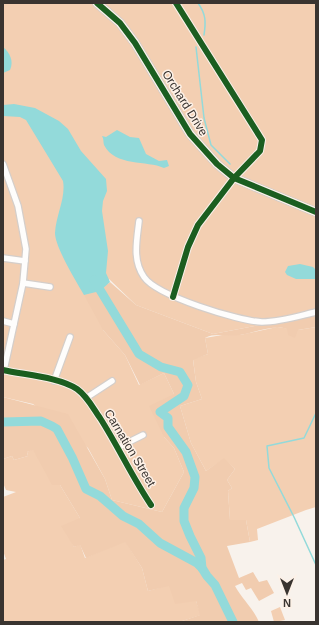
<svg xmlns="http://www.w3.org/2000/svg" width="319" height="625" font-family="Arial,sans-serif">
<rect width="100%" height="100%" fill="#f8f2ec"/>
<g fill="#f3cfb2">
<polygon points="3,3 316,3 316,314 213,334 136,305 109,279 103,330 125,355 139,385 164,373 174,394 164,437 174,448 184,472 162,512 112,500 105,479 88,448 33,404 3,397"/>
<polygon points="277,327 298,330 316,327 316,507 306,510 257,529 258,540 250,542 246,520 230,520 228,491 232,488 227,480 235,469 224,459 206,471 191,443 180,406 202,399 196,382 193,359 208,354 205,338 222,335 240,335"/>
<polygon points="33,449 44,467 60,485 80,518 71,540 74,547 80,544 85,558 125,541 142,568 148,591 169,585 196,601 201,615 179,622 3,622 3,560 6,559 3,551 3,497 16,492 6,490 3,483 3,459 12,456 14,460 28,456 27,452"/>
<polygon points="280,607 285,620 274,622 271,611"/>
</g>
<path fill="#f1ccaf" d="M110 282 136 305 213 334 316 314V327L298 330 295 338 288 335 287 329C272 324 255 333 240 335 229 337 215 332 205 338L208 354 193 360 196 382 202 399 180 406 191 443 206 471 224 458 235 469 227 480 232 488 228 491 230 520H246L250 542 227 546 239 578 253 572 259 582 267 580 274 593 259 601 251 588 246 590 242 583 235 586C242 599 253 608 259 622H179L200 615 196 601 175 604 169 586 148 591 142 568 125 542 86 558 80 545 74 547 61 526 80 518 60 485H52L33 450 27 452 28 456 14 460 12 456 3 459V397L68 414 105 479 112 500 162 512 184 472 174 448 164 437 149 406 174 394 164 373 140 385 125 355 103 330 84 295C94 293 103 290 110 282Z"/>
<g fill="#93dada">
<path d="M3 47C10 53 14 61 10 70L3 73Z"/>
<path d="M14 104 35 108 59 121 68 129 81 151 106 179 107 191 103 201 102 211 108 251 106 273 110 282 100 291 84 295C76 281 55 247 55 233 56 215 66 198 63 181L26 120 20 117 3 116V105Z"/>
<path d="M117 130 130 137 139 138 146 154 159 161 167 160 169 166 164 168C147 160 115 167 104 145 103 142 104 139 102 136L106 137Z"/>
<polygon points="300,264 313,267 316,270 316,279 296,279 287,275 285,272 288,266"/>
</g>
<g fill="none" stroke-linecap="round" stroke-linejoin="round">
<g stroke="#93dada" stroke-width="1.5">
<path d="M198 3C206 14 206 22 204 35"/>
<polyline points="196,47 204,118 211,145 230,164"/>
<polyline points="316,413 304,438 267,446 269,468 294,517 316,565"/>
</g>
<g stroke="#93dada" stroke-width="9">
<polyline points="94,280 139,354 161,367 180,372 188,385 184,396 160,412 168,418 168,427 186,452 195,477 194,488 184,508 184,521 190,536 201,558 202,568 207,576 215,585 233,622"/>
<polyline points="3,422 41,421 52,426 57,429 72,457 86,489 100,496 123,516 139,524 160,543 197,563 202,568"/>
</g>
<defs>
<g id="street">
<polyline points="3,164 18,206 26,249 23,283 4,370"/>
<path d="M139 221C137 240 132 260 144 277 157 296 238 321 262 322 280 322 299 316 316 312"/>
<polyline points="3,258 25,261"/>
<polyline points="23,283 50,287"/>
<polyline points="173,297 188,247 198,225 234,178 260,151 262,140 176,3"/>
<polyline points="3,321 14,324"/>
<path d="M3 370C25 375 59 377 77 389 87 396 93 408 100 418 118 446 132 477 151 505"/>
<polyline points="54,381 70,337"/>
<polyline points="86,398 112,381"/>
<polyline points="119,447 143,435"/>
</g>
<polyline id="secondary" points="97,3 120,23 135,43 190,134 217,164 234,178 316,212"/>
</defs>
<use href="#street" stroke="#d4ceca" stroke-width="8"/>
<use href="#secondary" stroke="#d4ceca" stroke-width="10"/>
<use href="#street" stroke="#fefdfc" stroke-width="5.5"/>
<use href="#secondary" stroke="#fefdfc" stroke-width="8"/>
<defs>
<g id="cycleway">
<polyline points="97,3 120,23 135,43 190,134 217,164 234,178 316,212"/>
<polyline points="173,297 188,247 198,225 234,178 260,151 262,140 176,3"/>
<path d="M3 370C25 375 59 377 77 389 87 396 93 408 100 418 118 446 132 477 151 505"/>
</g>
</defs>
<use href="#cycleway" stroke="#fdf1e7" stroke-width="8"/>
<use href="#cycleway" stroke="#1b5e20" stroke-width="6"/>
</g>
<g text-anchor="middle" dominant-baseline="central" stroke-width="3" stroke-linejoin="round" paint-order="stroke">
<g font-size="12" fill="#393430" stroke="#fdf1e7">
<text transform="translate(185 103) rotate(58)">Orchard Drive</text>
<text transform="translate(130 448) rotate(59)">Carnation Street</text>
</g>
</g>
<rect width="319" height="625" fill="none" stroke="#393430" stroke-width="8"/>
<g transform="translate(287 593) rotate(180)" stroke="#fdf1e7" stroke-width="3" paint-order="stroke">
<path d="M0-3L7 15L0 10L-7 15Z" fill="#393430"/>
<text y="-6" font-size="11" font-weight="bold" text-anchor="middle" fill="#393430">N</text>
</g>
</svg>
